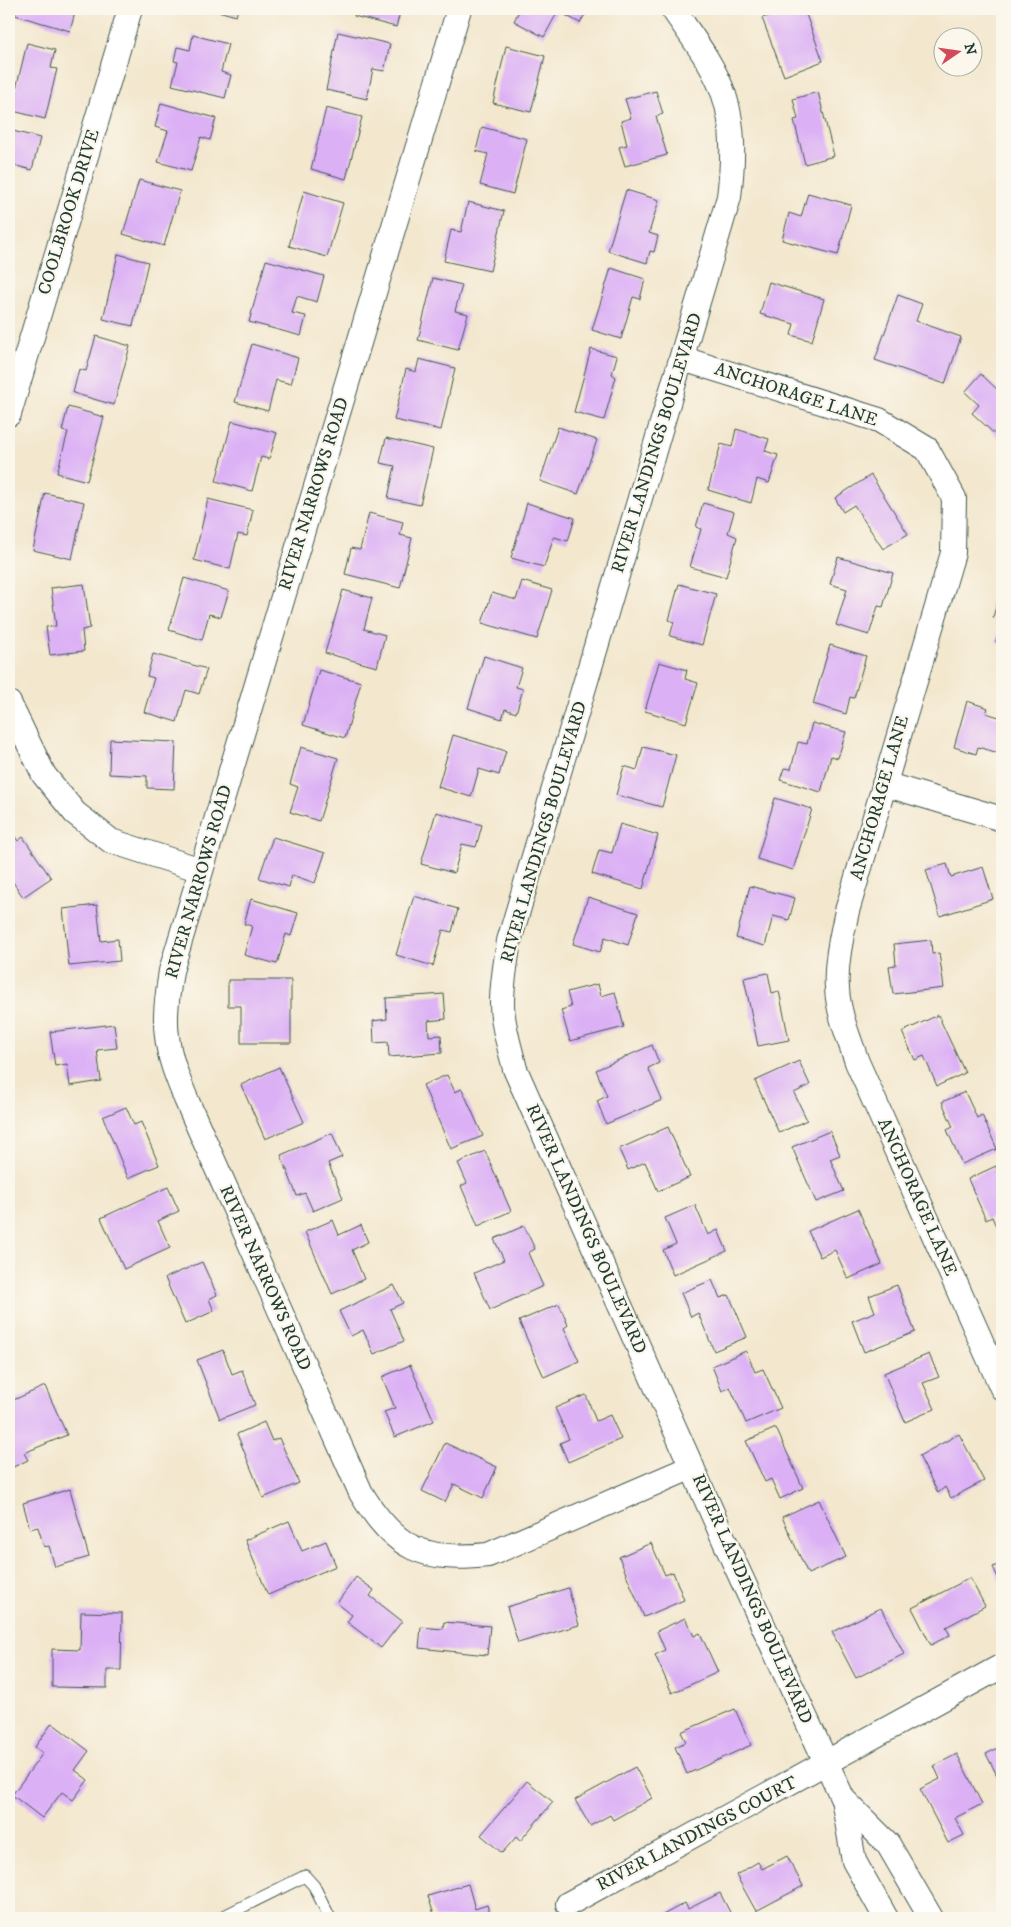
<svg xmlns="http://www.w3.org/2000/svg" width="1011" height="1927" font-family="'IM FELL DW Pica',serif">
<rect width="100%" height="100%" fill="#fbf7ec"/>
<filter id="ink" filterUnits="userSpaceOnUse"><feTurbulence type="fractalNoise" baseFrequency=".02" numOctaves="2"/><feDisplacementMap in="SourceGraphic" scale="10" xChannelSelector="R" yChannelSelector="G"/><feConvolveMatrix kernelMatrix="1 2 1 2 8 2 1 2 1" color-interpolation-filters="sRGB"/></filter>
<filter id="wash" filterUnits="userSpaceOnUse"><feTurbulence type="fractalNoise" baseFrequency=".0096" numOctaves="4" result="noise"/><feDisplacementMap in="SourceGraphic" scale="20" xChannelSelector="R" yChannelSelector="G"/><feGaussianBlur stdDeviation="1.12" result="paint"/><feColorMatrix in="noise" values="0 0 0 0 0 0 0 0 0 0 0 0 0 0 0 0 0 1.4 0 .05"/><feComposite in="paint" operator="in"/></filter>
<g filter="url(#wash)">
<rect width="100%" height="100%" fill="#f3e7ce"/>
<g id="blocks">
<g fill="#dbb0f5">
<polygon points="17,9 76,9 70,31 15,15"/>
<polygon points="211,9 238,9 236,16"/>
<polygon points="356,9 401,9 396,27 354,16"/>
<polygon points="520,9 588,9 580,23 558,11 544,37 514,21"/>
<polygon points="788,9 804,9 823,61 784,76 762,18"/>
<polygon points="338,32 390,44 384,71 373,69 367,99 326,90"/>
<polygon points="193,35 228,44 221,72 231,75 225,98 172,85 178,62 174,61 177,47 190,50"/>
<polygon points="27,43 55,50 51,68 57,69 45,119 9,110 9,87 16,89"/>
<polygon points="506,46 545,56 531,112 493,103"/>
<polygon points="656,91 663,114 656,116 667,155 625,166 619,147 627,145 621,121 631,118 625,99"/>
<polygon points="818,92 834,156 805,164 794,120 798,119 793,99"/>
<polygon points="161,103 216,118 210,140 201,137 191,171 158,162 168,131 155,127"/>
<polygon points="326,108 362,117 346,179 311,169"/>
<polygon points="482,127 527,139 513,194 480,185 488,154 476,151"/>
<polygon points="9,130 40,138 32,170 9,164"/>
<polygon points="139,180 180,191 164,246 123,234"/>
<polygon points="626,190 659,200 649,233 658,236 654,252 650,251 647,263 608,251"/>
<polygon points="304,191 343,203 327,257 289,246"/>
<polygon points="808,193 851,205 838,255 782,240 789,213 801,217"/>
<polygon points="468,202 504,211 490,271 444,261 451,230 461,232"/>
<polygon points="9,219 15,220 9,239"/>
<polygon points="118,254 148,262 133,326 103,319"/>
<polygon points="266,260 324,276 317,302 297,296 292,313 306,316 301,336 249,322"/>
<polygon points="611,268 645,279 640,299 633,297 621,339 592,330"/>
<polygon points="433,278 462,285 455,311 468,314 458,350 418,340"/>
<polygon points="769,282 824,299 812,341 791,335 794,324 760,314"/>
<polygon points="898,295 922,304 916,321 961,337 945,384 875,360"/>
<polygon points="96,336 130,346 114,405 73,393 79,369 86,371"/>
<polygon points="252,344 298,358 291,384 276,380 268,411 235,402"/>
<polygon points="591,349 617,356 612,374 616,377 604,420 574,412"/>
<polygon points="419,359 455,368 441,430 394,420 406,369 416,372"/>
<polygon points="981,374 1002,394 1002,441 972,413 979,405 965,392"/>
<polygon points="68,407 104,417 87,481 57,473 68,432 62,431"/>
<polygon points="232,421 277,433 269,459 261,457 252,491 216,481"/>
<polygon points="558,427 597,440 578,494 540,481"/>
<polygon points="736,429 769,439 765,451 778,455 769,483 757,479 751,503 708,490 721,444 732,447"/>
<polygon points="386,438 433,449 420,505 388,498 395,466 380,463"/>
<polygon points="871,475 908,534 883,549 854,505 843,512 835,498"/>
<polygon points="45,493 84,502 72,559 33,550"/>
<polygon points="208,499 253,510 247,536 238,534 230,569 194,560"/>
<polygon points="527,503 575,518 568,541 554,537 544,567 511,558"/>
<polygon points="703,503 734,512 728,533 737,537 726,577 690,567 701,529 696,527"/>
<polygon points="369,513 403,522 400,535 412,538 400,588 345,574 351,548 360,550"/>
<polygon points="838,557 893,573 883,607 878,606 869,635 836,625 847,589 830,584"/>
<polygon points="184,578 229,591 221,617 209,614 202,640 169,630"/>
<polygon points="522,581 552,590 537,639 482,623 492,593 516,600"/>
<polygon points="84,584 90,628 82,630 84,651 50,655 46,627 56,626 51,588"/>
<polygon points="679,584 716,594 702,645 670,636 674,622 669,620"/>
<polygon points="343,590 372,598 364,629 385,635 377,667 325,653"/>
<polygon points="998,600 1002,602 1002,619 993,617"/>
<polygon points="1002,622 1002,644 996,642"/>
<polygon points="830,645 866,656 854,698 850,697 846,714 813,704"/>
<polygon points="153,654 207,669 199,694 186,690 177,722 144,712 154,678 147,676"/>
<polygon points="484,656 522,668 516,687 523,689 516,713 505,709 502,719 468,708"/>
<polygon points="659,662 687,670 685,679 698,683 686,723 645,711"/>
<polygon points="319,670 361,682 345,738 303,725"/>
<polygon points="967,701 988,708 986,713 1002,718 1002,754 978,747 976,754 954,747"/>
<polygon points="812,723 846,732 838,758 831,756 821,792 780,780 784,768 791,769 798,742 807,744"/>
<polygon points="453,735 506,751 499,775 479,769 471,797 438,787"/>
<polygon points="110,739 176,742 174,789 147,788 147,776 109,774"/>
<polygon points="301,747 338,758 319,821 290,812 298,787 290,784"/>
<polygon points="643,747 676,755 662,807 616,795 624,766 637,770"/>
<polygon points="775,798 812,809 793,870 757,859"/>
<polygon points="436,812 482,825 476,847 462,844 454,873 421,864"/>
<polygon points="620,824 658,835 643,889 592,874 599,850 612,853"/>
<polygon points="9,828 18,841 23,837 51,878 23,897 9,876"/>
<polygon points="273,837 325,853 315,883 292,875 289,887 259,878"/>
<polygon points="947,864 951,877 983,867 993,899 940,916 926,870"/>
<polygon points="750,886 795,898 789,920 773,916 765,946 736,938"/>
<polygon points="414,896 458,909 452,932 443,930 433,966 396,955"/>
<polygon points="588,897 638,913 628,945 605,937 600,952 573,944"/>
<polygon points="251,899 298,913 291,936 286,934 277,964 244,955 252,926 244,924"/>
<polygon points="97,905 101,941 118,939 120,961 69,966 63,909"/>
<polygon points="931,940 932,954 939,953 944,988 893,994 889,966 896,965 894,944"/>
<polygon points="768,973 772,993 779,991 789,1040 758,1046 744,978"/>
<polygon points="228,980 291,980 291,1043 241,1043 241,1006 228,1006"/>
<polygon points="598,984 601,996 615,992 624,1027 570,1041 561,1010 571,1007 567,992"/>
<polygon points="444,994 446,1019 428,1021 429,1036 441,1035 442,1053 389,1057 388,1042 374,1043 373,1021 387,1019 386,998"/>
<polygon points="938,1015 965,1073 937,1086 924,1056 915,1060 902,1032"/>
<polygon points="114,1024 117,1048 97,1050 101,1081 70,1086 67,1064 55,1066 50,1032"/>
<polygon points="652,1045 659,1063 648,1068 662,1100 606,1124 597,1101 607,1096 596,1070"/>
<polygon points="799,1061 810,1085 794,1093 807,1120 779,1133 755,1081"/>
<polygon points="279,1067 304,1122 265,1139 241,1085"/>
<polygon points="447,1075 455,1092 462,1089 483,1136 451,1149 423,1085"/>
<polygon points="965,1092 977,1118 982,1115 997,1149 962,1164 947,1130 953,1127 942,1102"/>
<polygon points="126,1107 134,1125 141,1122 159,1165 128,1178 103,1117"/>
<polygon points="668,1127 690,1177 658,1191 645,1162 628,1170 619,1149"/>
<polygon points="830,1131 840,1155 830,1159 844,1191 816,1202 792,1147"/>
<polygon points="332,1133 342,1157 328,1163 343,1198 313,1211 305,1193 297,1196 281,1155"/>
<polygon points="485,1151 511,1211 478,1226 461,1186 467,1183 458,1163"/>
<polygon points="996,1166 1002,1181 1002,1234 1000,1235 992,1217 986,1220 968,1179"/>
<polygon points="168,1187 179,1211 158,1221 170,1248 124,1269 101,1218"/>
<polygon points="695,1205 708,1235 718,1230 727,1251 673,1275 663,1250 676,1244 665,1218"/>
<polygon points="858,1209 882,1264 848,1279 835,1250 820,1257 808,1231"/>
<polygon points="333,1220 339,1235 361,1225 368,1242 352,1250 364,1279 332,1294 305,1232"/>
<polygon points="524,1226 535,1249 528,1253 543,1286 490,1310 474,1273 504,1260 494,1239"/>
<polygon points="202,1262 217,1295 209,1299 214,1311 185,1324 165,1278"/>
<polygon points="712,1280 720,1298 729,1295 747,1337 714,1351 698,1313 691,1317 681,1293"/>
<polygon points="394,1285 403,1303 390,1309 404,1341 374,1354 363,1330 351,1336 339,1311"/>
<polygon points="897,1285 915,1332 864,1352 852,1321 875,1312 869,1296"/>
<polygon points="559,1304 568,1325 564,1328 579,1361 544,1377 519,1321"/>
<polygon points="223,1350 232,1374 242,1370 255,1405 220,1419 197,1360"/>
<polygon points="746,1351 755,1372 763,1369 781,1408 746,1423 730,1387 722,1391 712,1366"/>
<polygon points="929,1354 939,1377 923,1383 935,1409 905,1422 884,1373"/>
<polygon points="410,1365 434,1421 395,1437 384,1412 395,1408 382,1377"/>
<polygon points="45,1386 67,1435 24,1453 28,1460 9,1469 9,1402"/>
<polygon points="586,1395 596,1421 610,1415 621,1439 568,1462 560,1443 569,1439 555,1408"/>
<polygon points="264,1422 272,1441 279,1438 299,1483 263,1498 237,1434"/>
<polygon points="776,1428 803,1488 780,1499 771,1479 765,1482 746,1441"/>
<polygon points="959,1434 984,1481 951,1498 945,1487 938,1493 919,1456"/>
<polygon points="445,1443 497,1467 483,1498 454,1484 445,1502 422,1491"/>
<polygon points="70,1489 89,1557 55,1567 49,1546 44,1547 38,1527 30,1529 23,1503"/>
<polygon points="819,1500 846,1557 808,1574 782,1517"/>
<polygon points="289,1521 302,1551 326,1541 336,1566 268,1595 245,1540"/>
<polygon points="651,1543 665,1575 673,1572 684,1600 644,1617 619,1557"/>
<polygon points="1002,1563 1002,1586 993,1567"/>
<polygon points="356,1577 374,1590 370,1596 402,1621 381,1648 347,1622 352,1615 337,1603"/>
<polygon points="970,1578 985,1606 946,1627 950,1635 931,1645 912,1608"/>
<polygon points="568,1588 579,1625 518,1643 507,1607"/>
<polygon points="881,1608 904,1654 856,1678 832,1632"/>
<polygon points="81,1612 122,1613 121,1670 107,1670 107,1688 52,1687 52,1649 80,1650"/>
<polygon points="685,1618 694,1636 700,1633 718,1672 672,1693 655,1655 665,1650 657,1631"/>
<polygon points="444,1622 490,1626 487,1655 419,1648 421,1627 443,1629"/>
<polygon points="735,1709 751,1745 687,1774 675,1747 686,1742 681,1732"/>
<polygon points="52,1723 89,1751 75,1770 88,1780 73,1800 62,1792 42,1818 12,1795 43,1753 35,1747"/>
<polygon points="1002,1746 1002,1785 986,1754"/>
<polygon points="957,1754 982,1804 955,1818 964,1835 948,1843 920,1789 940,1779 934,1766"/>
<polygon points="635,1767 652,1798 613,1820 610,1815 590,1826 575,1800"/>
<polygon points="527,1781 553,1802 520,1841 516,1837 502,1853 481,1835"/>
<polygon points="787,1856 803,1886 756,1911 736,1875 758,1862 762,1869"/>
<polygon points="468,1884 475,1909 487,1905 491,1918 435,1918 428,1896"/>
<polygon points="720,1893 733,1918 662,1918 661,1916 685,1903 688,1909"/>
</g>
</g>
</g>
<g filter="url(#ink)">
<use href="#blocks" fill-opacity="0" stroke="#3f564b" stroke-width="1"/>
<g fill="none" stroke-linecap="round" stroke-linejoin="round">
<defs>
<polyline id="service" points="220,1918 305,1876 314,1886 330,1918"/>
<g id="minor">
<path d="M459 9 171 971C168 992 164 1015 167 1036 169 1058 178 1079 186 1099L361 1493C395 1549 423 1562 488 1555L692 1467"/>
<path d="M673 9C691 36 713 63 724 95 735 128 733 163 729 197L509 941C506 962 502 982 502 1003 502 1025 510 1048 515 1069L734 1562 843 1799 854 1861 886 1918"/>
<path d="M683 359 879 420 927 449 954 498 953 553 847 911C842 935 835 963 837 988 838 1013 849 1038 857 1062L1002 1388"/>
<polyline points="9,414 130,9"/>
<polyline points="9,703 44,775 75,813 111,841 201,870"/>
<polyline points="884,784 1002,819"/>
<polyline points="843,1799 888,1844 931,1918"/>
<polyline points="568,1904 1002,1666"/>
</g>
</defs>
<use href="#service" stroke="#3f564b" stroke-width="13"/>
<use href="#minor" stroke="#3f564b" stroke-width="26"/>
<use href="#service" stroke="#fff" stroke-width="11"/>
<use href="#minor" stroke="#fff" stroke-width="24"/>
</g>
</g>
<g text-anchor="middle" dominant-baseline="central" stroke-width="4.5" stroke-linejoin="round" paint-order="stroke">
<g font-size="18" fill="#1f3d34" stroke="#fbf7ec">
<text transform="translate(69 212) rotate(-73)">COOLBROOK DRIVE</text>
<text transform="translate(796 395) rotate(18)">ANCHORAGE LANE</text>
<text transform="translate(657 443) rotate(-73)">RIVER LANDINGS BOULEVARD</text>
<text transform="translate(314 494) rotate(-73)">RIVER NARROWS ROAD</text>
<text transform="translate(880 798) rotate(-74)">ANCHORAGE LANE</text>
<text transform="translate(544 832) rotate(-74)">RIVER LANDINGS BOULEVARD</text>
<text transform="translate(199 882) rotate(-74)">RIVER NARROWS ROAD</text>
<text transform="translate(917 1197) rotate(66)">ANCHORAGE LANE</text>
<text transform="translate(586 1229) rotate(66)">RIVER LANDINGS BOULEVARD</text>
<text transform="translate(265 1278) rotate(66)">RIVER NARROWS ROAD</text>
<text transform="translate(752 1599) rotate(66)">RIVER LANDINGS BOULEVARD</text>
<text transform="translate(697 1834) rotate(-28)">RIVER LANDINGS COURT</text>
</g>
</g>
<rect width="1011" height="1927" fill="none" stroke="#fbf7ec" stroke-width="30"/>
<g transform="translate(958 52) rotate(77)"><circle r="24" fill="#fbf7ec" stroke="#a3ada2"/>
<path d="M0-4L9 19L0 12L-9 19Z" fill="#d1495b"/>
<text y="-8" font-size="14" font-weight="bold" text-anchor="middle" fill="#1f3d34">N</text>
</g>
</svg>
